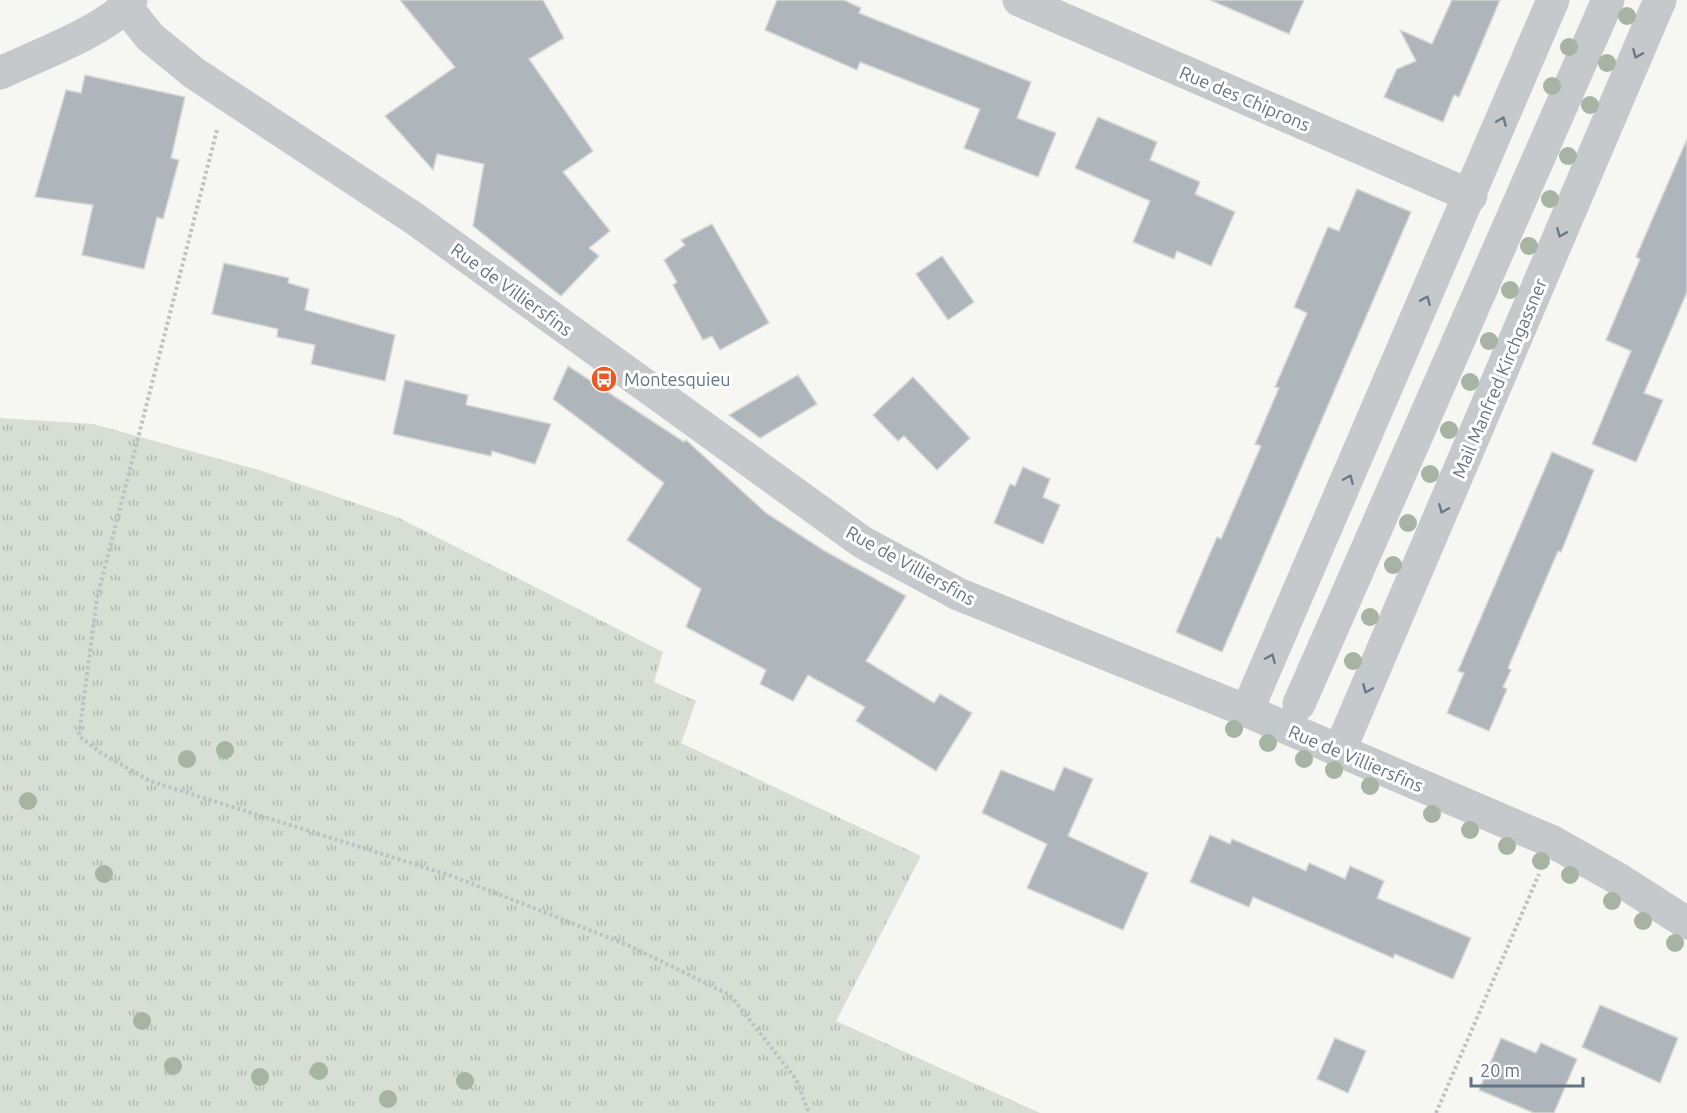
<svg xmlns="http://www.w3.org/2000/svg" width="1687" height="1113" font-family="Ubuntu,sans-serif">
<defs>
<pattern id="grass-tufts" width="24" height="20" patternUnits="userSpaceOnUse" patternTransform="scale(1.5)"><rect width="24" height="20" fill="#d7ded3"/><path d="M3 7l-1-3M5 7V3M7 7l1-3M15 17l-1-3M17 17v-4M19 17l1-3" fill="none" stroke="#b2b9b1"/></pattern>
</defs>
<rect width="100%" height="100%" fill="#f6f6f2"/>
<polygon fill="url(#grass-tufts)" points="0,418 93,424 259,470 399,518 663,652 654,682 696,701 681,743 921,856 836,1021 1040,1113 0,1113"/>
<g fill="#aeb5bb" stroke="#d7d8d5" stroke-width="1.5">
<polygon points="400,0 543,0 564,38 529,59 593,151 563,172 610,231 589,248 599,256 561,296 473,226 484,164 437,154 433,170 385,116 455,67"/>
<polygon points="777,0 844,0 861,8 859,13 1031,82 1017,118 1056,133 1038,177 964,148 980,109 860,62 857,70 765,30"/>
<polygon points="1210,0 1304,0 1289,34"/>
<polygon points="1452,0 1500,0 1459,97 1454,95 1443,122 1384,97 1397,69 1416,61 1400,30 1432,44"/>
<polygon points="85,75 185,97 171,158 179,160 163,219 157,217 144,269 82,255 93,205 35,197 66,90 81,93"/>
<polygon points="1098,117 1157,142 1150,160 1200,182 1195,194 1235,212 1211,266 1177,251 1174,259 1133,242 1150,201 1075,168"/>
<polygon points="1687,139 1687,292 1644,393 1663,400 1636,462 1592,444 1631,351 1606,340 1640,259 1636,257"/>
<polygon points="1357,189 1411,212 1222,652 1176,632 1217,537 1221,539 1261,446 1255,444 1279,388 1275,387 1307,313 1294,307 1328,227 1339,231"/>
<polygon points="712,224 769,323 720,350 712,336 703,340 673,285 677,282 664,260 685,245 681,240"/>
<polygon points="942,256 974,302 948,320 916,274"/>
<polygon points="224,263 289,278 288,283 309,289 305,310 395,335 385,381 311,364 315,345 277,337 278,329 212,314"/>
<polygon points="568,366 684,442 686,440 766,513 823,550 906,596 866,661 934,703 940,694 972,713 936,771 856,721 865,707 808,675 793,701 760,684 766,670 686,627 701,589 627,540 664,483 553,399"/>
<polygon points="798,375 817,404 760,438 729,415"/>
<polygon points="913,377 970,438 937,470 904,436 898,441 873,415"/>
<polygon points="405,380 468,395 466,405 551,424 535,464 492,451 491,456 393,434"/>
<polygon points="1552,452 1594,470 1561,552 1558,551 1508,668 1511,670 1503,687 1507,689 1489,731 1447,713 1464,673 1458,671"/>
<polygon points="1023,467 1050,479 1043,497 1060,505 1043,544 994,523 1010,484 1015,486"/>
<polygon points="1064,767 1093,779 1068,836 1148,873 1123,930 1027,888 1047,844 982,813 1001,770 1054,791"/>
<polygon points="1210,835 1230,844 1232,839 1306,871 1309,863 1345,879 1350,866 1384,881 1377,898 1471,938 1453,979 1395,954 1393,958 1253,897 1249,907 1190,882"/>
<polygon points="1600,1005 1678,1038 1660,1083 1582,1047"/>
<polygon points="1335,1038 1366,1051 1348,1093 1317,1079"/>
<polygon points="1501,1038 1536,1053 1541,1043 1577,1059 1554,1113 1534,1113 1479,1090"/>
</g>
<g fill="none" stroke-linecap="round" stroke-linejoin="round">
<g stroke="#bfc1c3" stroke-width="4" stroke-dasharray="3 3" stroke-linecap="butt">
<polyline points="217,130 97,598 79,736 101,753 150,781 452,876 630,946 730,995 796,1079 809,1113"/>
<polyline points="1436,1113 1539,874"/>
</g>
<g stroke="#c6c9cc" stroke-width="33">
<polyline points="1019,0 1471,196"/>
<polyline points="126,7 150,37 194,73 415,219 862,542 958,594 1247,711 1553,842 1615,877 1687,923"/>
<path d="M0 73C34 57 110 29 131 0"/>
<polyline points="1299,704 1608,0"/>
<polyline points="1247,711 1553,0"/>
<polyline points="1339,752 1660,0"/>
</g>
</g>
<g fill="#a7b3a3">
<circle cx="1627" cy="16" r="9"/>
<circle cx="1569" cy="47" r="9"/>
<circle cx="1607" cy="63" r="9"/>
<circle cx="1552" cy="86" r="9"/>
<circle cx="1590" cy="105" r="9"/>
<circle cx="1568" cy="156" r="9"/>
<circle cx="1550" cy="199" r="9"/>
<circle cx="1529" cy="246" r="9"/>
<circle cx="1510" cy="290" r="9"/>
<circle cx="1489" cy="341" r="9"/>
<circle cx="1470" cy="382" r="9"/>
<circle cx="1449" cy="430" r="9"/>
<circle cx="1430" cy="474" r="9"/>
<circle cx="1408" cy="523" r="9"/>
<circle cx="1393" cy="565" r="9"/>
<circle cx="1370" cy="617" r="9"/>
<circle cx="1353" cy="661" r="9"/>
<circle cx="1234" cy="729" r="9"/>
<circle cx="1268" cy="743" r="9"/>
<circle cx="225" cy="750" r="9"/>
<circle cx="187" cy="759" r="9"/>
<circle cx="1304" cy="759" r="9"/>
<circle cx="1334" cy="770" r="9"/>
<circle cx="1370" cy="786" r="9"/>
<circle cx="28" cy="801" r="9"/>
<circle cx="1432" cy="814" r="9"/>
<circle cx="1470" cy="830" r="9"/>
<circle cx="1507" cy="846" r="9"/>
<circle cx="1541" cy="861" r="9"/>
<circle cx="104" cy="874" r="9"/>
<circle cx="1570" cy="875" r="9"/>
<circle cx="1612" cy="901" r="9"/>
<circle cx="1643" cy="921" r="9"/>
<circle cx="1675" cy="943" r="9"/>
<circle cx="142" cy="1021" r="9"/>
<circle cx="173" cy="1066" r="9"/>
<circle cx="319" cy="1071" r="9"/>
<circle cx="260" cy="1077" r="9"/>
<circle cx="465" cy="1081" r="9"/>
<circle cx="388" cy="1099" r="9"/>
</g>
<defs><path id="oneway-chevron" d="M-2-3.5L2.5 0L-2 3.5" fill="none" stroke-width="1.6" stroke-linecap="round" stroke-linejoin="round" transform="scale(1.5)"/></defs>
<g stroke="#697889">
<use href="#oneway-chevron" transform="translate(1637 54) rotate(113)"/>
<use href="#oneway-chevron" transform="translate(1502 121) rotate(-67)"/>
<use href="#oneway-chevron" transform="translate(1561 233) rotate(113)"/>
<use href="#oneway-chevron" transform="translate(1426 300) rotate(-67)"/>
<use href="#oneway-chevron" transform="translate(1349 479) rotate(-67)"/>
<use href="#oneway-chevron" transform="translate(1443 509) rotate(113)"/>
<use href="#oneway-chevron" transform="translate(1271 658) rotate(-67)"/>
<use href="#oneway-chevron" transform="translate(1367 689) rotate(113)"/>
</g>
<defs>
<symbol id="bus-disc" viewBox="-11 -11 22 22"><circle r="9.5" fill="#ec581d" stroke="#fff"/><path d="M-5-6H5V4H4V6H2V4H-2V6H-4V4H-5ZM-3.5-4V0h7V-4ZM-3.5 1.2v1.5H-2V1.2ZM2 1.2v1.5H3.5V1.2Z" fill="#fff"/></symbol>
</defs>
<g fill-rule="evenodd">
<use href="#bus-disc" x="589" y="364" width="30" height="30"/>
</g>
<g text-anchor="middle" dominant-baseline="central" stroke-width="6" stroke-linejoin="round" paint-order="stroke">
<g font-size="18" fill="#647485" stroke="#fff">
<text transform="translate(1245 98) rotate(23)">Rue des Chiprons</text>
<text transform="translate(512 289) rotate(36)">Rue de Villiersfins</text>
<text transform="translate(1499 378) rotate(-67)">Mail Manfred Kirchgassner</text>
<text transform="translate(911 565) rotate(29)">Rue de Villiersfins</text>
<text transform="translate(1356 758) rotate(23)">Rue de Villiersfins</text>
</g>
<g font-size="18" fill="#647485" stroke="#fff" text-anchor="start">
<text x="624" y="379">Montesquieu</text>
</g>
</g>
<path d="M1471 1077v9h112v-9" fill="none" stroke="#647485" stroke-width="3"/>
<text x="1480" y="1077" font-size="18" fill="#647485" stroke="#ffffff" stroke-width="4.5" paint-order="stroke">20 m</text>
</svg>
